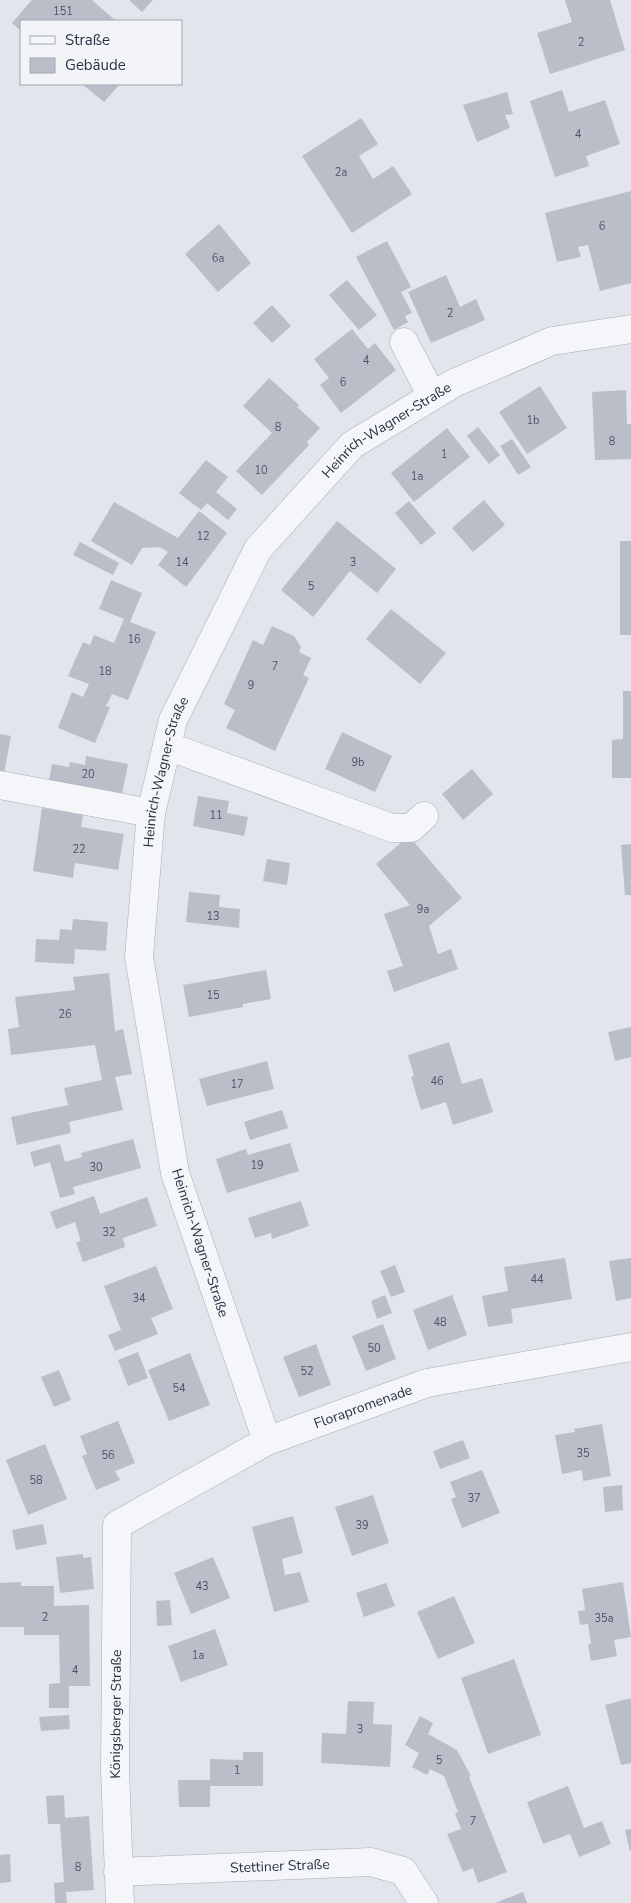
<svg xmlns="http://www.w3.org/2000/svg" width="631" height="1903" font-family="'Nunito Sans',sans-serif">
<rect width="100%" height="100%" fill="#e2e5eb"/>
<g fill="#b9bec9">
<polygon points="32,0 92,0 116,21 21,21 21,31 12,23"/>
<polygon points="129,0 153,0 142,12"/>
<polygon points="565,0 610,0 625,50 550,74 537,33 572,22"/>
<polygon points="82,84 120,84 104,102"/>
<polygon points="562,90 569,112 605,100 620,144 586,156 589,166 555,177 530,101"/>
<polygon points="507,92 513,114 505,115 510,128 477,142 463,105"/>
<polygon points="361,118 378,144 359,156 373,179 393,166 412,194 352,233 302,156"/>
<polygon points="631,191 631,283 600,291 588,245 578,247 581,257 557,262 545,213"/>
<polygon points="219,224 251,263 218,292 185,254"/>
<polygon points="387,241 411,287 401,292 412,313 405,316 408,322 394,330 356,257"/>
<polygon points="446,275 460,307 476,299 485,320 431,343 408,292"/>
<polygon points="347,280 377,315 359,330 329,295"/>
<polygon points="272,305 291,326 272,343 253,323"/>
<polygon points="352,329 368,349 375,343 396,370 341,413 320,385 329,378 314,359"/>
<polygon points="269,378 299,405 297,407 320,428 307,442 309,445 262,495 236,471 272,433 243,406"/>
<polygon points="540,386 567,428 527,454 499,412"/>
<polygon points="626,390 627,424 631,424 631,459 595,460 592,392"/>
<polygon points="478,427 500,455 489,464 467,436"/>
<polygon points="447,428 470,457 414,502 391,473"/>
<polygon points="512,439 531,467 518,475 500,446"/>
<polygon points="206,460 228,477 216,492 237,509 228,520 207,503 201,510 179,493"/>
<polygon points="484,500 505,525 473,552 452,528"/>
<polygon points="409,501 436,533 421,545 395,513"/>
<polygon points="114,502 178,538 199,511 227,533 186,587 158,565 168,552 160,547 142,548 132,565 91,541"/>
<polygon points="337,521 396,569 377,593 350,571 313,617 281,590"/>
<rect x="620" y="541" width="11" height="94"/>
<polygon points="80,542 119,563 113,575 73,555"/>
<polygon points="111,580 142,593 130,622 156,632 128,700 112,694 106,706 110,707 95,743 58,728 72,692 83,697 89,684 68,676 83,642 90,645 94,635 114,643 124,619 99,609"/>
<polygon points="391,609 446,653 420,684 366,639"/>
<polygon points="272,626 294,636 301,647 299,652 311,658 303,675 309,678 275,751 226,728 235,710 224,704 253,640 263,645"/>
<polygon points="623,691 631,691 631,778 612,778 612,740 623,739"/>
<polygon points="342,732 392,756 375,792 325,769"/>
<polygon points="0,734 11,736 4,774 0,774"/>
<polygon points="86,756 128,764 122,794 49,780 52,764 69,767 70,762 85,765"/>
<polygon points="472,769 493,794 463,820 442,794"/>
<polygon points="198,796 229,801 227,813 248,817 244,836 193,826"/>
<polygon points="42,808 83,815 81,827 124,834 118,870 75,863 73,878 33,871"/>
<polygon points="409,836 462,898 429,926 438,954 451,949 458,969 394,992 387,971 403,966 384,914 410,905 376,864"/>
<polygon points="631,844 631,895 625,895 621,845"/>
<polygon points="267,859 290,863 287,885 263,881"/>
<polygon points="189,892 220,895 219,907 240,909 239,928 186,922"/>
<polygon points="73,919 108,922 106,951 75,949 74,964 35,962 36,939 59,940 60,929 72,930"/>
<polygon points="266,970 271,999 243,1004 243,1007 189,1017 183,985"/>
<polygon points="109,973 115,1031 123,1029 132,1074 115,1077 123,1110 69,1122 71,1133 17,1145 11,1117 68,1105 64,1088 102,1080 95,1045 11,1055 8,1029 19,1027 15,997 75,990 73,977"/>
<polygon points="631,1027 631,1057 615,1061 608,1032"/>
<polygon points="449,1042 462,1084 482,1078 493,1112 453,1125 446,1102 421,1110 411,1077 414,1076 408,1055"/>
<polygon points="267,1061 274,1089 207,1106 199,1079"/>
<polygon points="282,1110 288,1128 250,1140 244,1122"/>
<polygon points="133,1139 141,1168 73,1187 75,1194 60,1198 50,1162 34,1167 30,1152 60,1144 65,1162 82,1157 81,1153"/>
<polygon points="290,1143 299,1171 227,1193 216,1159 246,1149 248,1155"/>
<polygon points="94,1196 100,1214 147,1197 157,1226 123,1238 125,1247 83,1262 76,1242 81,1241 75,1222 56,1229 50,1212"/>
<polygon points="301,1201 309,1226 272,1239 271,1233 255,1238 248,1218"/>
<polygon points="565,1258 572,1299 511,1309 513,1323 488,1327 482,1296 508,1291 504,1267"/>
<polygon points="631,1258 631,1298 616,1301 609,1261"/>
<polygon points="395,1265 405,1292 391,1297 380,1271"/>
<polygon points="156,1266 173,1309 151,1318 158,1334 115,1351 108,1335 121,1330 104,1286"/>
<polygon points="385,1295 392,1313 377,1319 371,1301"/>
<polygon points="452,1295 467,1335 428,1350 413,1310"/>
<polygon points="383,1324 396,1359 366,1371 352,1336"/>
<polygon points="316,1344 331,1385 299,1397 283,1357"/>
<polygon points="138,1352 148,1378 128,1386 118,1360"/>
<polygon points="190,1353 210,1405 169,1421 148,1370"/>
<polygon points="59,1370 71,1400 54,1407 41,1377"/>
<polygon points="118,1421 135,1463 115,1471 120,1480 96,1490 82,1456 87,1454 80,1436"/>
<polygon points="602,1424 611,1476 583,1481 582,1470 562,1474 555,1435 575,1432 574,1429"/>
<polygon points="463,1440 470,1458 440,1469 433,1451"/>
<polygon points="45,1444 67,1499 28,1515 6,1460"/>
<polygon points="482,1470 500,1513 462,1528 451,1499 456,1497 450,1482"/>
<polygon points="622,1485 623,1510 605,1512 603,1487"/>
<polygon points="373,1495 389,1543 352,1556 335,1507"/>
<polygon points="293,1516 303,1553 282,1559 285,1575 300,1572 309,1602 274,1612 252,1527"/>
<polygon points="43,1524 47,1544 16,1550 12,1530"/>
<polygon points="83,1554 83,1558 91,1557 94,1589 60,1593 56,1557"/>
<polygon points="213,1557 230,1598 191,1614 174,1573"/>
<polygon points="21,1582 21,1586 54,1586 54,1606 89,1605 90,1686 69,1686 69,1708 49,1708 49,1684 60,1683 59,1635 24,1635 24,1627 0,1627 0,1583"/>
<polygon points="623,1582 631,1637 614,1640 617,1656 591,1661 588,1644 591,1644 588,1624 580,1625 578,1611 585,1610 582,1589"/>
<polygon points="386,1583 395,1606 364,1617 356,1593"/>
<polygon points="454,1596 475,1643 438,1659 417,1612"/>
<polygon points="170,1600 172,1625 157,1626 156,1601"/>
<polygon points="215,1629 228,1665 181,1682 168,1646"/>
<polygon points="514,1659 541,1735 488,1754 461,1678"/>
<polygon points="631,1698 631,1763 621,1765 605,1705"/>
<polygon points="348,1701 374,1702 373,1724 392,1725 390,1767 321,1763 322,1733 346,1734"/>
<polygon points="69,1715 70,1729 41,1731 39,1717"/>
<polygon points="420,1716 433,1723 428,1734 457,1750 471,1776 469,1777 507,1872 478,1883 473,1868 463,1872 447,1834 461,1829 455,1813 458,1812 444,1776 430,1769 427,1775 412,1767 419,1753 405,1745"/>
<polygon points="243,1752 263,1752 263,1786 210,1786 210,1807 179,1807 178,1780 210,1780 210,1759 243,1760"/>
<polygon points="568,1786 584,1828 602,1821 611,1844 579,1857 570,1834 543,1844 527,1802"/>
<polygon points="64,1795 65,1818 89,1816 94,1890 66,1892 67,1903 55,1903 54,1883 64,1882 60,1824 48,1824 46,1796"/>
<polygon points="631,1829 631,1851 630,1851 625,1830"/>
<polygon points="10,1854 11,1882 0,1883 0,1855"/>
<polygon points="523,1892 527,1903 495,1903"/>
</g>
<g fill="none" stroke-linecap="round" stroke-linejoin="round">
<defs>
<g id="minor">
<polyline points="404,342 432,396"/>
<polyline points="167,746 392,828 411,828 424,816"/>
<polyline points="0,785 151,813"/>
<path id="s1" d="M267 1441 175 1173 139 957 151 813 173 720 258 549 352 445 454 383 552 341 631 329"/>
<path id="s2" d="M118 1872 371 1862 403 1871 424 1903"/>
<path id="s3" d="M120 1903 115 1770 117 1525 267 1441 427 1383 631 1347"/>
</g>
</defs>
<use href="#minor" stroke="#a7acb6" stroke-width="29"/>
<use href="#minor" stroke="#f5f6f9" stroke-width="28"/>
</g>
<g text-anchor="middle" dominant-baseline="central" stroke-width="4" stroke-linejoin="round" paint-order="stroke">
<g font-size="11" fill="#4d5565">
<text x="63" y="11">151</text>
<text x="581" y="42">2</text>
<text x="578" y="134">4</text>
<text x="341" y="172">2a</text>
<text x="602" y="226">6</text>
<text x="218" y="258">6a</text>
<text x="450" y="313">2</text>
<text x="366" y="360">4</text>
<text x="343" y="382">6</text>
<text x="533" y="420">1b</text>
<text x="278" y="427">8</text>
<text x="612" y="441">8</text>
<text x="444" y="454">1</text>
<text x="261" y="470">10</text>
<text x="417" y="476">1a</text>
<text x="203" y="536">12</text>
<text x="182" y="562">14</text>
<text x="353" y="562">3</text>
<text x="311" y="586">5</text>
<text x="134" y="639">16</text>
<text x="275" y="666">7</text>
<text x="105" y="671">18</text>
<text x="251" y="685">9</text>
<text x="358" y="762">9b</text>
<text x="88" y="774">20</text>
<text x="216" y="815">11</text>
<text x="79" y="849">22</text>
<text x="423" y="909">9a</text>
<text x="213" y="916">13</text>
<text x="213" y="995">15</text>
<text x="65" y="1014">26</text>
<text x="437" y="1081">46</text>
<text x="237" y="1084">17</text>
<text x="257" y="1165">19</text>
<text x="96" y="1167">30</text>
<text x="109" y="1232">32</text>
<text x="537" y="1279">44</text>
<text x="139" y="1298">34</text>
<text x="440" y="1322">48</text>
<text x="374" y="1348">50</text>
<text x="307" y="1371">52</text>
<text x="179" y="1388">54</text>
<text x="583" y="1453">35</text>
<text x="108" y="1455">56</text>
<text x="36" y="1480">58</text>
<text x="474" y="1498">37</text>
<text x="362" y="1525">39</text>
<text x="202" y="1586">43</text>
<text x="45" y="1617">2</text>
<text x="604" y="1618">35a</text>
<text x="198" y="1655">1a</text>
<text x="75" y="1670">4</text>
<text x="360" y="1729">3</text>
<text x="439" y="1760">5</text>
<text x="237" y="1770">1</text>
<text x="473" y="1821">7</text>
<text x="78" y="1867">8</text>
</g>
<g font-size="14" fill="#293244" stroke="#f2f4f8">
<text stroke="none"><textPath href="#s1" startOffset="1110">Heinrich-Wagner-Straße</textPath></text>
<text stroke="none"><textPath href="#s1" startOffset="690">Heinrich-Wagner-Straße</textPath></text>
<text transform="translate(200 1243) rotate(72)">Heinrich-Wagner-Straße</text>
<text stroke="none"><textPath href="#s3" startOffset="652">Florapromenade</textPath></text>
<text stroke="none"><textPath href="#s3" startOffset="189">Königsberger Straße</textPath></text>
<text stroke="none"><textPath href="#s2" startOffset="162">Stettiner Straße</textPath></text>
</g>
</g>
<rect x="20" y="20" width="162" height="65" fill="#f2f4f8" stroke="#a2a6b0"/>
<rect x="30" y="36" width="25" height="8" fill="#f5f6f9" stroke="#a2a6b0"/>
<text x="65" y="45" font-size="15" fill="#293244">Straße</text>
<rect x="30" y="58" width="25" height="15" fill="#b9bec9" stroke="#a2a6b0"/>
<text x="65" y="70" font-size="15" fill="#293244">Gebäude</text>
</svg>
